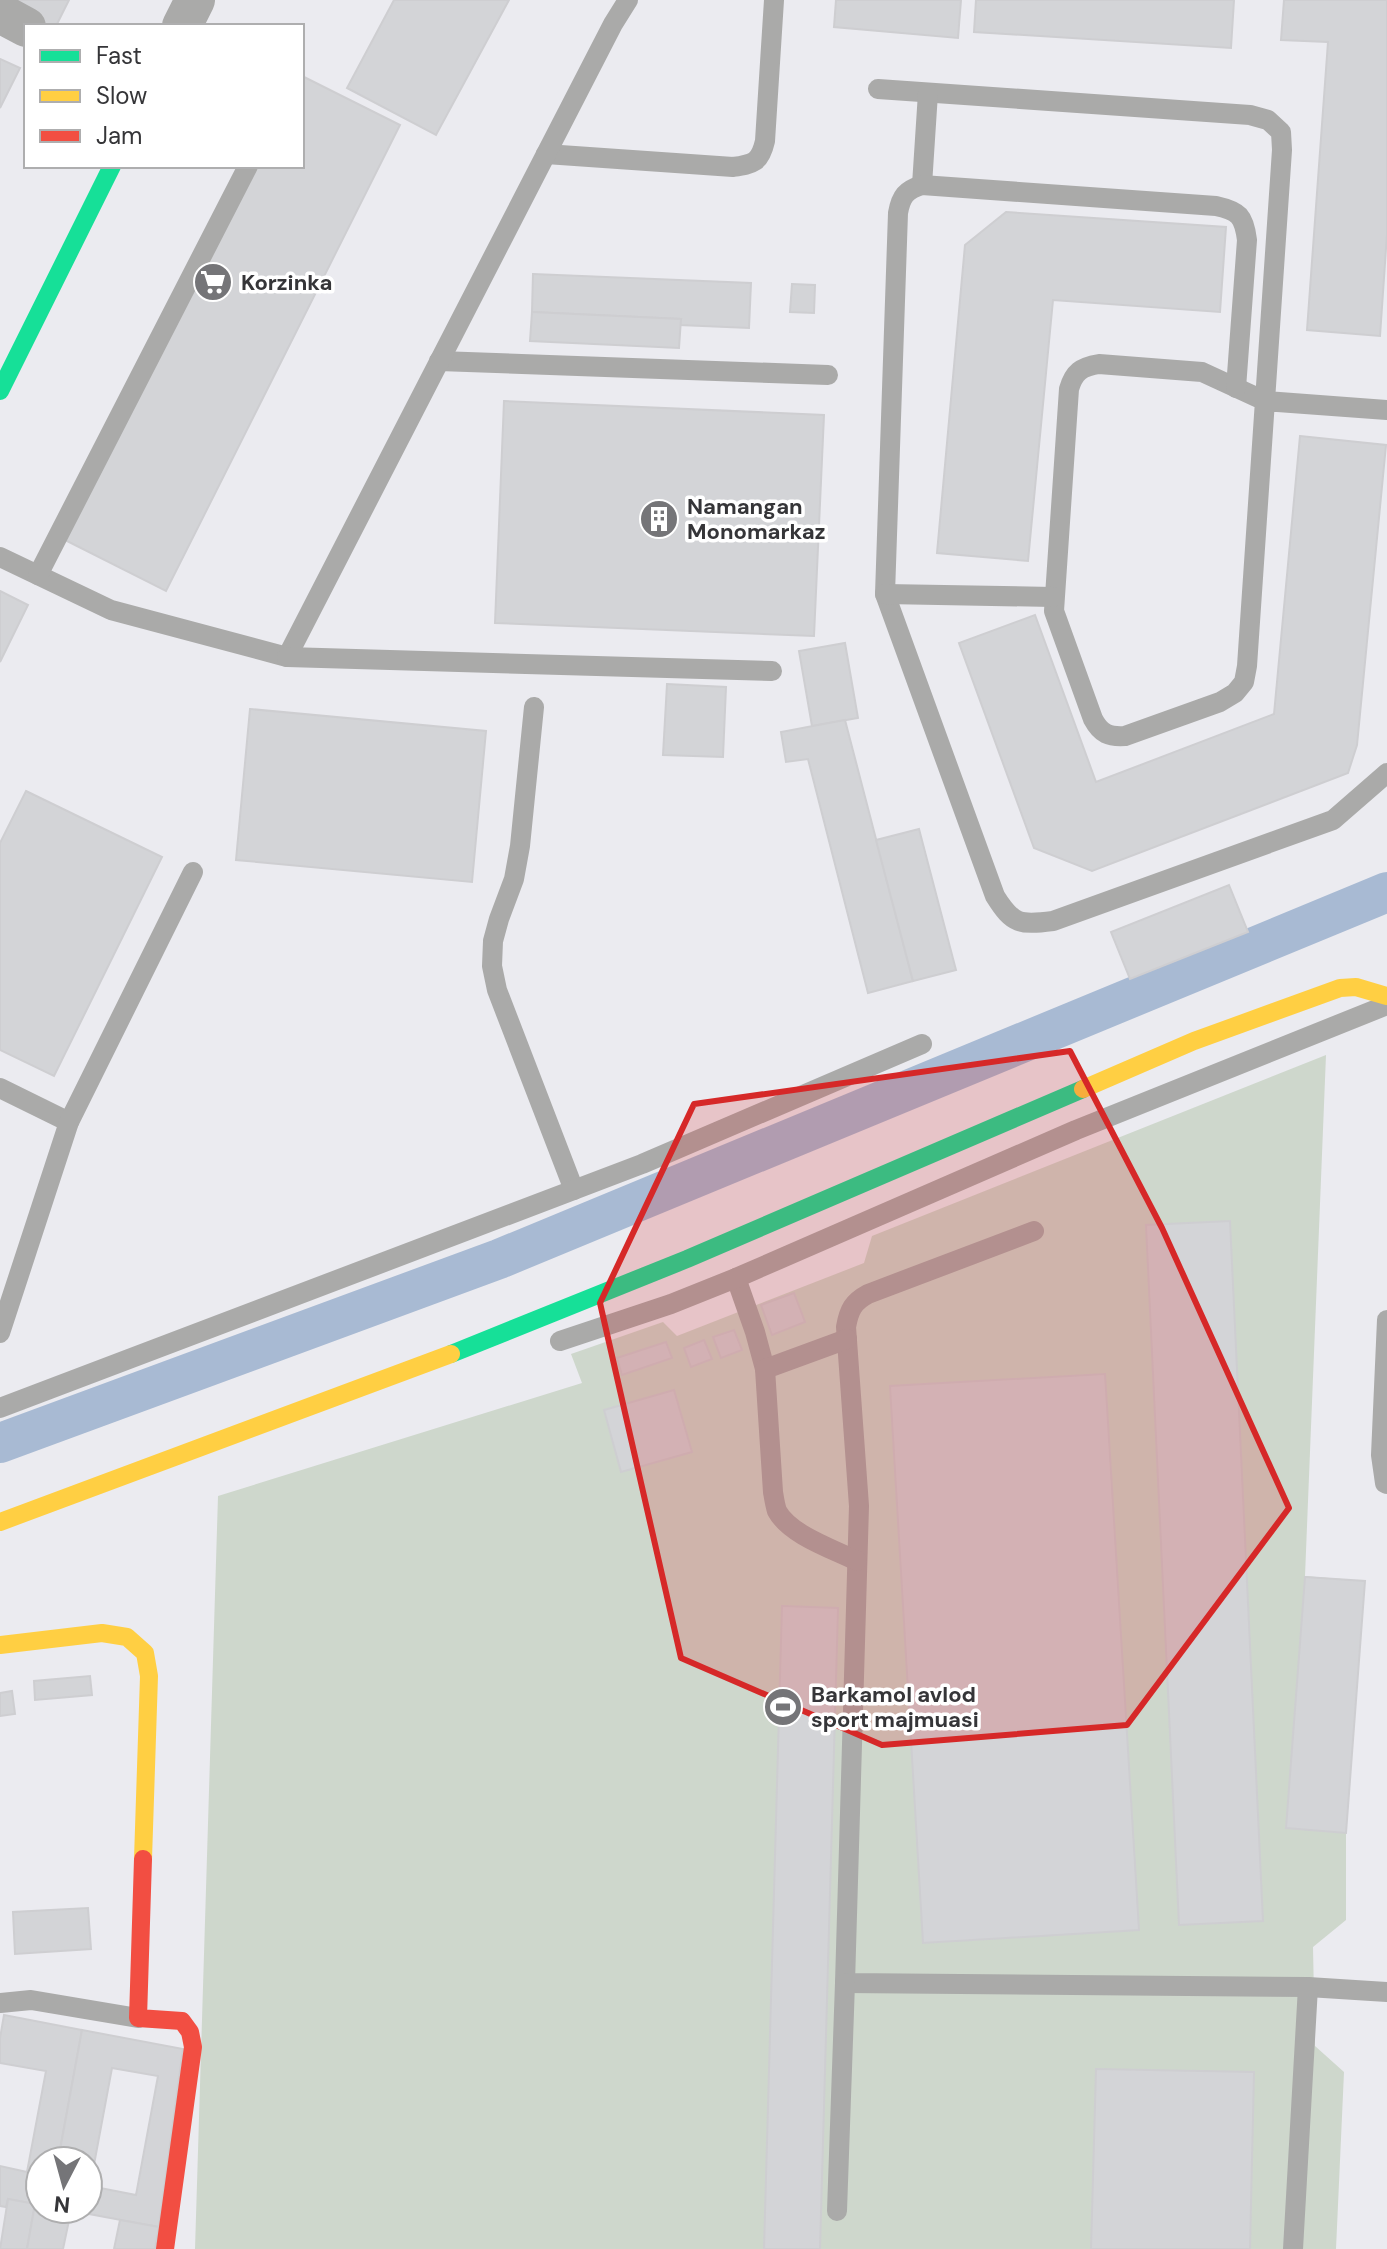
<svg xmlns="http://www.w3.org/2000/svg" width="1387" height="2249" font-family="'DM Sans',sans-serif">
<rect width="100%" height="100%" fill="#ebebf0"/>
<polygon fill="#ced7cc" points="1326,1055 1305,1576 1365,1581 1346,1833 1346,1920 1313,1947 1315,2046 1344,2072 1336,2249 195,2249 218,1496 582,1383 571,1354 663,1322 677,1336 864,1263 872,1236"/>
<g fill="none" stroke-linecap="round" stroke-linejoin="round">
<polyline stroke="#a8bad3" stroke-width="40" points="0,1443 499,1259 1387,892"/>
</g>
<g fill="#d3d4d7" stroke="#ceced1" stroke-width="2" fill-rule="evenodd">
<polygon points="0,0 69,0 56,26 31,26"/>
<polygon points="394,0 509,0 436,135 347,88"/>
<polygon points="836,0 961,0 958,38 834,27"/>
<polygon points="976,0 1234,0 1231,48 974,32"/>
<polygon points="1284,0 1387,0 1387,234 1380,336 1307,330 1328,42 1281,40"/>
<polygon points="0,59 20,68 0,108"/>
<polygon points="302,76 400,125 166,591 65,540 254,166 302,166"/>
<polygon points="1006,212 1226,227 1220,312 1053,300 1028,561 937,553 965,245"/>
<polygon points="533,274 751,283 749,328 680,325 681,319 532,312"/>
<polygon points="792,284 815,285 814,313 790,312"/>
<polygon points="532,312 681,319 679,348 530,341"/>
<polygon points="504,401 824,415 814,636 495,623"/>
<polygon points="1300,436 1386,445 1357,745 1348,773 1092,871 1034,848 959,643 1035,615 1096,782 1274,714"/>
<polygon points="0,591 28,605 0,662"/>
<polygon points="845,643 858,718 812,726 799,651"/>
<polygon points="667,684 726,687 723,757 663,755"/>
<polygon points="250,709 486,731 472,882 236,860"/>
<polygon points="845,720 913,981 868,993 808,759 786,762 781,732"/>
<polygon points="26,791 162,857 54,1076 0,1050 0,843"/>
<polygon points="919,829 956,970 913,981 876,840"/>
<polygon points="1229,885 1248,932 1130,979 1111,932"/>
<polygon points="1230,1221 1263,1921 1179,1925 1146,1225"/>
<polygon points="794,1293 805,1322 772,1335 761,1305"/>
<polygon points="734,1330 742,1350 721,1358 713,1337"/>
<polygon points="704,1340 712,1359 691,1367 684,1348"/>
<polygon points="666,1342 672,1358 622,1375 617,1358"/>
<polygon points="1105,1374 1139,1930 923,1943 890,1386"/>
<polygon points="674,1390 692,1452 621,1472 604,1410"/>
<polygon points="1305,1577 1365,1581 1346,1833 1286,1828"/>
<polygon points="782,1606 838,1608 820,2249 764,2249"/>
<polygon points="90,1676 92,1695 35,1700 34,1681"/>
<polygon points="12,1691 15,1714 0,1716 0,1693"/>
<polygon points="88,1908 91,1949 15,1954 13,1912"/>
<polygon points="4,2015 82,2030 58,2161 40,2161 40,2205 8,2199 6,2207 0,2206 0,2166 27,2172 46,2071 0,2063 0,2038"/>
<path d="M82 2030 183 2049 159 2227 62 2209H88V2161H58ZM112 2068 158 2076 136 2195 90 2186Z"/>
<polygon points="1096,2069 1254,2072 1250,2249 1091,2249"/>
<polygon points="8,2199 35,2204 27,2249 0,2249"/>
<polygon points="35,2204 40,2205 40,2209 71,2211 63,2249 27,2249"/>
<polygon points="120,2220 159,2227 155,2249 114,2249"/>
</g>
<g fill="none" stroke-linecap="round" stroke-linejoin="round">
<g stroke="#aaaaa9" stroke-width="20">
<path d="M878 89 1250 115 1268 120 1281 132 1282 150 1247 666 1244 682 1235 693 1220 702 1125 736C1109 737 1101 734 1093 719L1054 611 1069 389C1074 372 1081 367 1099 364L1202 372 1265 401 1387 410"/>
<path d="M546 154 733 167C753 164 760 163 765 141L774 0"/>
<polyline points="922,185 928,93"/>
<polyline points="439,361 828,375"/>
<path d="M1236 388 1247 240C1244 216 1239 211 1216 206L922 185C906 190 901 196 898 213L885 594 995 896C1013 925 1020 925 1053 921L1333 820 1387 773"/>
<polyline points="0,557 111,610 287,657 613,24 628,0"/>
<polyline points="38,575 248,166"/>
<polyline points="885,594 1053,597"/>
<polyline points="287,657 772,671"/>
<polyline points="534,707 520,846 514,879 499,919 493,941 492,966 497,990 574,1190"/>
<polyline points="0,1088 69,1122"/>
<path d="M1034 1231 868 1294C853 1302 849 1310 846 1327L859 1506 845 1983 1308 1987 1387 1992"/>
<polyline points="736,1278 755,1332 765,1369"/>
<polyline points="1387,1320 1381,1455 1385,1483 1387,1484"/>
<polyline points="0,1333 69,1122 193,872"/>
<path d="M847 1339 765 1369 773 1492C774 1498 775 1505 777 1511 790 1535 833 1549 857 1561"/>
<polyline points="560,1341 671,1304 736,1278 1076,1130 1387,1005"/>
<polyline points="0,1408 642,1164 922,1044"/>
<polyline points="0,2003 31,2000 138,2018"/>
<polyline points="837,2211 845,1983"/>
<polyline points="1293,2249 1308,1987"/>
</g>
<g stroke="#aaaaa9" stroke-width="40">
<polyline points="0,13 26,27"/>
<polyline points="182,26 195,0"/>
</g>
<g stroke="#16e098" stroke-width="18">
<polyline points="0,391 112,166"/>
<polyline points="451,1354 687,1259 1083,1089"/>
</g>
<g stroke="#ffcf43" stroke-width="18">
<polyline points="1083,1089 1194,1041 1340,988 1356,987 1387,996"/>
<polyline points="0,1522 451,1354"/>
<polyline points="0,1645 102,1633 127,1637 145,1653 149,1676 143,1859"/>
</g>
<polyline stroke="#f24e42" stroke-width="18" points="143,1859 138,2018 182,2021 190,2032 193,2047 165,2249"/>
</g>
<path fill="#d62828" fill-opacity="0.2" stroke="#d62828" stroke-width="6" stroke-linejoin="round" d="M1070 1051 1162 1228 1289 1508 1127 1725 882 1745 681 1658 600 1303 694 1104Z"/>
<defs>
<symbol id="supermarket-disc" viewBox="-11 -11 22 22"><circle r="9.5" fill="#757578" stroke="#fff"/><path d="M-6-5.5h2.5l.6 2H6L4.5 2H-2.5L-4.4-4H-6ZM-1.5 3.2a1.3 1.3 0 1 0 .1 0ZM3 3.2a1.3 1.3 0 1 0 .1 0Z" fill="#fff"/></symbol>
<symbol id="building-disc" viewBox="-11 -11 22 22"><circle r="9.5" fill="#757578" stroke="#fff"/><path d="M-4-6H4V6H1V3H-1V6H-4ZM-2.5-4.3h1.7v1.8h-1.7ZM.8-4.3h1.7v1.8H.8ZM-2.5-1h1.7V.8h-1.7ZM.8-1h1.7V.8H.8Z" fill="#fff"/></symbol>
<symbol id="stadium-disc" viewBox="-11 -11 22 22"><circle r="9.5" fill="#757578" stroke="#fff"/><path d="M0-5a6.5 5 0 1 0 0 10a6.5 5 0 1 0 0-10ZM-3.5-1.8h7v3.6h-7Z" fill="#fff"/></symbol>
</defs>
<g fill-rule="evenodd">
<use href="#supermarket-disc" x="191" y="260" width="44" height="44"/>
<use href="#building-disc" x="637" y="497" width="44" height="44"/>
<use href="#stadium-disc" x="761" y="1685" width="44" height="44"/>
</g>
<g text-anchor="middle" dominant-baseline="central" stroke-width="7" stroke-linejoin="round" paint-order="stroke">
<g font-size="22" font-weight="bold" fill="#353538" stroke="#fff" text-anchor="start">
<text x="241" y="282">Korzinka</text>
<text x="687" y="506">Namangan<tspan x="687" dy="25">Monomarkaz</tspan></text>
<text x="811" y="1694">Barkamol avlod<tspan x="811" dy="25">sport majmuasi</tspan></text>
</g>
</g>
<rect x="24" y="24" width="280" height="144" fill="#ffffff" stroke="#aeaeaf" stroke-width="2"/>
<rect x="40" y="50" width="40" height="12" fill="#16e098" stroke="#aeaeaf" stroke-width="2"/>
<text x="96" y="64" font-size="24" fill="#353538">Fast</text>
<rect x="40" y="90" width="40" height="12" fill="#ffcf43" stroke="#aeaeaf" stroke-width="2"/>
<text x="96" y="104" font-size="24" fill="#353538">Slow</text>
<rect x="40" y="130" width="40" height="12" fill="#f24e42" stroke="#aeaeaf" stroke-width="2"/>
<text x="96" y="144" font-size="24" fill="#353538">Jam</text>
<g transform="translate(64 2185) rotate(186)"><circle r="38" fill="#ffffff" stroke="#aeaeaf" stroke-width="2"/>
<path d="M0-6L14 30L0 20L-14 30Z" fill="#757578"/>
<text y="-12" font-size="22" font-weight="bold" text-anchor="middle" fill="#353538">N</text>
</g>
</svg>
